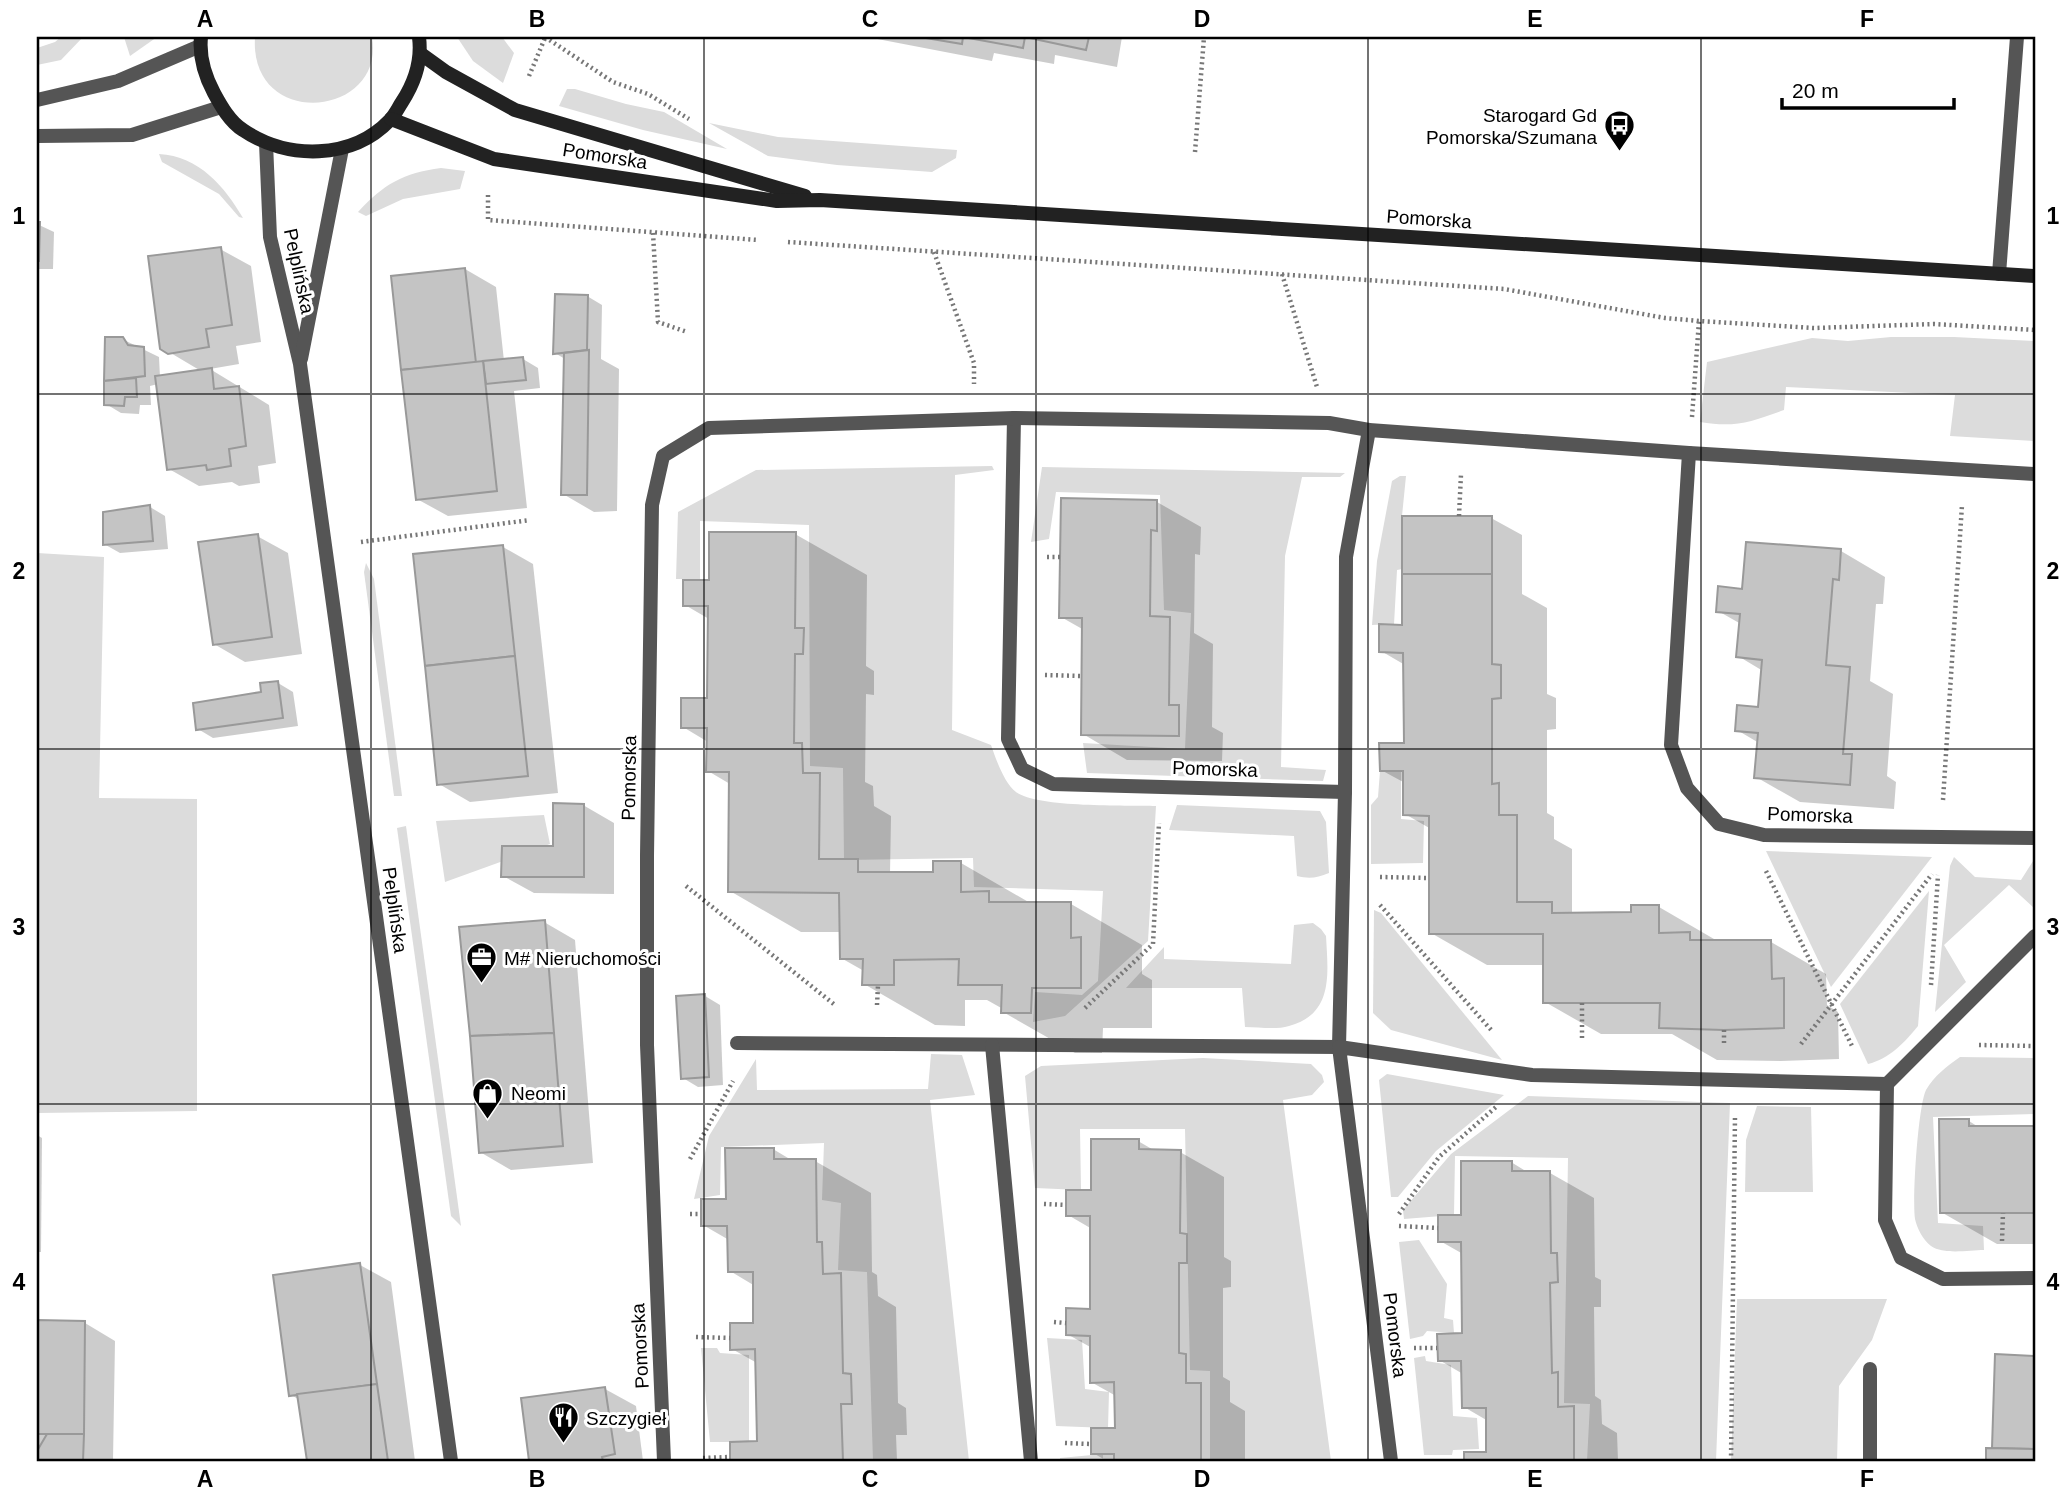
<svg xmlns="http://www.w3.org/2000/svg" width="2072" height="1498" font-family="Arial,sans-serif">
<rect width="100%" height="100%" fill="#fff"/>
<g fill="#dcdcdc">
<polygon points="61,37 83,37 61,60 37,65 37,48 55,42"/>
<polygon points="124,37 157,37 130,56"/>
<path d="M255 37H372C386 118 249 131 255 37Z"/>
<polygon points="457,37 502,37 514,53 503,83 473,61"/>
<polygon points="567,89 575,89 626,104 664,112 727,149 643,130 559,106"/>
<polygon points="709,123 778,137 957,150 956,158 932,172 837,165 768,156"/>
<path d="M159 154C199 156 225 187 243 218L239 217 219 194 162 162Z"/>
<path d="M441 168 465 171 460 189 403 199 366 216 358 212C384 184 403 173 441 168Z"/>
<path d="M1891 337H1954L2035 341V441L1950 436 1955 395 1786 387 1784 410C1751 422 1735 428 1700 422L1707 362 1812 338 1848 341Z"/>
<path d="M992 466 994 470 955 475 952 730 991 745C996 759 1004 783 1016 792 1038 808 1127 805 1156 806L1148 941 1065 1016 1033 1022 1035 992 1082 995 1098 981 1103 891 974 887 973 858 844 860 843 768 810 766 809 525 700 521V579H676L678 512 756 470Z"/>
<polygon points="1042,467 1345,473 1340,477 1302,477 1285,556 1281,767 1326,770 1323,781 1087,773 1083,743 1185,749 1191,613 1164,610 1160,495 1056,492 1049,539 1031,542"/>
<polygon points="1400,476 1406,476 1402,516 1402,569 1397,570 1394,624 1372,625 1377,561 1392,481"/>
<polygon points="37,553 104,557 99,798 197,799 197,1111 37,1113"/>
<polygon points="366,563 374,579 402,796 394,796 364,572"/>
<polygon points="1401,770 1401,819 1424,821 1423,863 1371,864 1371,805 1378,797 1380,771"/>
<path d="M1177 805 1320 811 1326 822 1329 873C1317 878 1309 879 1297 876L1294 836 1169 830Z"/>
<polygon points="544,815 550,844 445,882 436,821"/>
<polygon points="406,826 461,1226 451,1216 450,1209 397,828"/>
<polygon points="1766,851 1932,857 1831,987"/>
<polygon points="1954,857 1975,877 2021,880 2035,858 2035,909 2009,885 1944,945 1966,982 1935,1012 1950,866"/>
<path d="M1929 891 1918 1026C1905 1042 1889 1059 1868 1064L1840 1004Z"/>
<polygon points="1374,910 1381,913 1502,1060 1391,1030 1373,1013"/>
<path d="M1313 923 1321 929 1326 936C1328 973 1334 1014 1289 1026 1276 1030 1259 1027 1245 1027L1242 988H1126L1164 947V959L1291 964 1294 925Z"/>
<polygon points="931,1054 962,1055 975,1095 930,1100 969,1461 873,1461 867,1272 838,1270 841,1203 822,1200 824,1143 721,1147 720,1195 694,1199 709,1136 756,1059 757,1090 928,1089"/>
<path d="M1960 1057 2035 1058V1114L1933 1117 1938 1223 1983 1226 1984 1250C1969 1250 1944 1255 1931 1246 1923 1240 1917 1228 1915 1219 1912 1200 1918 1106 1926 1090 1934 1076 1947 1066 1960 1057Z"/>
<polygon points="1203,1058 1311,1064 1322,1075 1324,1082 1312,1095 1283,1100 1331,1461 1210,1461 1210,1371 1190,1370 1185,1129 1080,1129 1081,1190 1035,1188 1025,1076 1041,1066"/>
<polygon points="1387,1074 1504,1095 1436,1151 1398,1197 1391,1197 1379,1080"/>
<polygon points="1528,1096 1730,1103 1716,1461 1587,1461 1590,1404 1564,1403 1568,1158 1455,1156 1454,1215 1404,1219 1403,1210 1451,1154"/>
<polygon points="1757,1106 1811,1107 1813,1192 1745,1192 1746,1140"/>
<polygon points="1419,1240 1447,1284 1444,1318 1453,1320 1454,1333 1427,1331 1423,1336 1410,1339 1399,1242"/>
<polygon points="1737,1299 1887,1299 1872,1340 1839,1386 1837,1461 1731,1461"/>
<polygon points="1047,1338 1082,1340 1085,1389 1109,1392 1108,1428 1056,1426"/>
<polygon points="701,1348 717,1348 720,1353 749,1355 749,1442 710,1442"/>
<polygon points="1425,1356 1426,1361 1451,1365 1453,1416 1477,1418 1479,1449 1453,1450 1452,1455 1424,1455 1414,1358"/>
<polygon points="1103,1454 1103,1461 1060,1461 1060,1458"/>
</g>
<g fill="#0003">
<polygon points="867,37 1122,37 1117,67 1055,55 1054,64 994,53 992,61"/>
<polygon points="37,224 54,232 53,269 37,269"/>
<polygon points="220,249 251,266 261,342 236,346 239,364 210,369 269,405 276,463 258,466 260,483 239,486 232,482 199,486 169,469 158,384 150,386 151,405 140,405 139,414 121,413 106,404 107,339 122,339 159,357 160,377 201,371 169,352"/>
<polygon points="465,269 496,287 504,361 523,359 538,368 540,388 514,391 527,508 448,516 417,499"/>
<polygon points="587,296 602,305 601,359 619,369 617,511 594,512 563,494 565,359 555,353"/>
<polygon points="1157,502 1201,527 1200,555 1195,554 1194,633 1213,644 1212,727 1223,733 1222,761 1127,760 1083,734 1084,630 1061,617"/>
<polygon points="150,507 165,516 168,549 120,553 104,544"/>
<polygon points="1491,518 1522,535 1522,594 1547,608 1547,694 1556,698 1556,729 1547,730 1547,813 1554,817 1554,839 1572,849 1572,914 1633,914 1659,907 1714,939 1714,942 1771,942 1826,974 1827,1005 1838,1012 1839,1059 1781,1061 1717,1060 1672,1034 1601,1034 1545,1002 1545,965 1487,965 1431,933 1431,829 1405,814 1405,783 1381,770 1405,745 1405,665 1381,651 1404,627"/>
<polygon points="795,534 867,575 866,666 874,671 874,695 866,694 865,782 873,786 874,806 891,816 890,874 935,874 961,863 1032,904 1071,904 1142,945 1142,974 1152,980 1152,1028 1103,1028 1102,1053 1075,1053 1003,1012 1003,1009 987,1000 965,1000 965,1026 935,1025 864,984 864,971 841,958 841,932 801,932 730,891 730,784 708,771 708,742 683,727 709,699 709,619 685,605 710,582"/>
<polygon points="257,536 288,553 302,654 245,662 214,644"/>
<polygon points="503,547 533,564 558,793 470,802 439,784"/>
<polygon points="1841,551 1885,577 1883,604 1876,604 1870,681 1893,694 1887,776 1896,782 1894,809 1800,802 1756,777 1759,743 1737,730 1760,709 1763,671 1738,656 1741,624 1718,611 1744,591"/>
<polygon points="278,683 293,692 298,726 213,738 198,729 263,694"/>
<polygon points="583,805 614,823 614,894 534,893 503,876 555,848"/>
<polygon points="544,922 575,940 593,1163 511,1170 480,1152"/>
<polygon points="705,996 720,1005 723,1085 698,1087 683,1078"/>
<polygon points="1969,1121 1980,1128 2035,1128 2035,1244 1997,1244 1941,1212"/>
<polygon points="37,1135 42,1138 41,1252 37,1252"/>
<polygon points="1138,1141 1157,1152 1180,1152 1224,1177 1224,1257 1231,1261 1231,1287 1223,1288 1223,1377 1230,1381 1230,1402 1245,1411 1245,1461 1107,1461 1093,1453 1116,1430 1116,1396 1091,1382 1092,1348 1067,1334 1091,1311 1092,1229 1068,1215 1093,1192"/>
<polygon points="773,1149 793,1161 815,1161 871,1193 872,1272 877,1275 878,1296 896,1307 898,1403 906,1408 907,1435 896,1435 897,1461 732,1461 732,1443 758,1443 757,1363 732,1349 755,1324 755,1286 730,1271 729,1240 703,1225 728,1201"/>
<polygon points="1511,1162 1529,1173 1550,1173 1594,1198 1595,1277 1601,1280 1601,1307 1594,1307 1595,1396 1601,1400 1602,1424 1617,1433 1618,1461 1466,1461 1466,1454 1488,1453 1488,1421 1464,1407 1463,1374 1439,1360 1464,1335 1463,1254 1440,1241"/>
<polygon points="360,1265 391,1282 415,1461 308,1461 300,1400 291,1395"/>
<polygon points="37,1322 85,1323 115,1341 113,1461 37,1461 37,1453 40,1450 37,1449"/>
<polygon points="1997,1356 2035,1357 2035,1461 1988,1461 1988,1450 1999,1450 1994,1447"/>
<polygon points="605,1389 636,1406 643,1461 531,1461 523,1400"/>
</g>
<g fill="#c4c4c4" stroke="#999" stroke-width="2">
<polygon points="920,37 963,37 962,44"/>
<polygon points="963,37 1025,37 1023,48"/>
<polygon points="1025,37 1089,37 1086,50"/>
<polygon points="37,222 40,222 39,261 37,261"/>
<polygon points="221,247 232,325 206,329 209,347 168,354 160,349 148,256"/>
<polygon points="465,268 476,363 401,370 391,276"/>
<polygon points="555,294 588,295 587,350 553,354"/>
<polygon points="105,337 123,337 128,345 144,347 145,376 104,381"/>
<polygon points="589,350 587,495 561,495 564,353"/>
<polygon points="523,357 526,380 486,384 483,361"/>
<polygon points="483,361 497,491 416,500 401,370"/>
<polygon points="212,368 214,389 239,386 246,446 229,449 231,466 207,470 206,465 167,470 155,376"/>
<polygon points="136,378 137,397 125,397 124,406 104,405 104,381"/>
<polygon points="1061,498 1157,500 1157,531 1151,530 1150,616 1170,617 1169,705 1179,705 1179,736 1081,735 1082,618 1059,618"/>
<polygon points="150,505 153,541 103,545 103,512"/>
<rect x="1402" y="516" width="90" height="58"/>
<polygon points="709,532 796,532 795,628 804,628 803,654 795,654 794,743 802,743 803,773 820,773 819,859 858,859 858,872 933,872 933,861 961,861 961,892 989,891 989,902 1071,902 1071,938 1081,937 1081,988 1032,988 1031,1013 1001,1013 1002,985 958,985 959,959 894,960 894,985 862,985 863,959 840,959 839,893 728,892 729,772 706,772 707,728 681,728 681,698 707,698 708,606 683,606 683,580 709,580"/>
<polygon points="258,534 272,637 213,645 198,542"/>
<polygon points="1746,542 1841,549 1839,580 1833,579 1826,665 1850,667 1843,754 1852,754 1850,785 1754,778 1758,733 1735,731 1737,705 1758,707 1762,660 1736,657 1740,614 1716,612 1718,586 1742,589"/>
<polygon points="503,545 515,656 425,666 413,554"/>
<polygon points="1402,574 1492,574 1492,664 1501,665 1501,698 1492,699 1492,784 1499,783 1499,815 1517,815 1517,902 1552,902 1552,913 1631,912 1631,905 1659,905 1659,933 1690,932 1690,940 1771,940 1772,979 1784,978 1784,1028 1724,1030 1659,1028 1660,1003 1543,1003 1543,934 1429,934 1429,816 1403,815 1403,771 1380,771 1379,743 1404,743 1403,653 1379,652 1379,624 1402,625"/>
<polygon points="515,656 528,776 437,785 425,666"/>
<polygon points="278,681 283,718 196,730 193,703 261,692 260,683"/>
<polygon points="553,803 584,804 584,877 501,877 502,846 553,846"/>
<polygon points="545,920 554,1033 470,1036 459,927"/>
<polygon points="705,994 709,1077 681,1079 676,996"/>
<polygon points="554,1033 563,1146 479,1153 470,1036"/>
<polygon points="1939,1119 1969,1119 1969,1126 2035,1126 2035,1213 1940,1213"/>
<polygon points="1091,1139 1139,1139 1139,1149 1181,1150 1180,1233 1187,1234 1187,1263 1179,1263 1179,1353 1186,1354 1186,1383 1201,1383 1201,1461 1114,1461 1114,1454 1091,1454 1091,1428 1115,1428 1114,1382 1090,1383 1090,1336 1066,1335 1066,1308 1090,1309 1090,1216 1066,1216 1066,1190 1091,1190"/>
<polygon points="725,1148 774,1148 774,1159 816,1159 817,1242 822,1242 823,1274 841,1273 843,1373 851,1374 852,1404 841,1404 843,1461 730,1461 730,1442 757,1441 755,1349 730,1350 730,1323 753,1323 753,1272 728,1272 727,1226 701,1226 701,1199 726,1199"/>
<polygon points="1461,1161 1512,1161 1512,1171 1550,1171 1551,1253 1557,1253 1558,1282 1550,1283 1552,1373 1558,1372 1558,1407 1574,1406 1574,1461 1464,1461 1464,1452 1486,1452 1486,1408 1462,1408 1461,1361 1438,1361 1437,1334 1462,1333 1461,1242 1438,1242 1438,1215 1461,1215"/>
<polygon points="360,1263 377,1384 289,1396 273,1275"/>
<polygon points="37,1320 85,1321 84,1434 37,1434"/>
<polygon points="1995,1354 2035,1356 2035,1449 1992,1448"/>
<polygon points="377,1384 388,1461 307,1461 297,1394"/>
<polygon points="605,1387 615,1454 602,1457 603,1461 529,1461 521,1398"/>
<polygon points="47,1434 84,1434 83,1461 37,1461 37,1451"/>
<polygon points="1986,1448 2035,1449 2035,1461 1986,1461"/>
</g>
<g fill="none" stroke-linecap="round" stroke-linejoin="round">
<g stroke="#777" stroke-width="4.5" stroke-dasharray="2 3.5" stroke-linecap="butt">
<polyline points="545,37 613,82 648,94 689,119"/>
<polyline points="529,76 545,38"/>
<polyline points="1195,152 1204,37"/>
<polyline points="488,195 488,220 758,240"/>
<polyline points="653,233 658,322 687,332"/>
<polyline points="788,242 1504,289 1665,318 1699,321 1814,328 1934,324 2035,330"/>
<polyline points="934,252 974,363 974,384"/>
<polyline points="1282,274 1317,387"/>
<polyline points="1692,417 1699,321"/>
<polyline points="1459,516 1461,474"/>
<polyline points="361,542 530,520"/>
<polyline points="1047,557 1060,557"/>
<polyline points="1045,675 1082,676"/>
<polyline points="1943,800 1962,505"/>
<polyline points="1766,871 1852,1046"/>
<polyline points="1380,877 1429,878"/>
<polyline points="686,886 835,1005"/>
<polyline points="1380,905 1493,1032"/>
<polyline points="1931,985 1938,875"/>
<polyline points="1582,1003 1582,1040"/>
<polyline points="877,1005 878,985"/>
<polyline points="1085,1008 1153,944 1159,823"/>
<polyline points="1724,1030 1724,1044"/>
<polyline points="1801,1044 1932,874"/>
<polyline points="1979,1045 2035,1046"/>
<polyline points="690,1159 733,1081"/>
<polyline points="1044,1204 1066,1205"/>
<polyline points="690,1214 701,1214"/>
<polyline points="1399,1214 1439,1157 1496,1107"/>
<polyline points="1399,1226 1438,1228"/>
<polyline points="2002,1241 2003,1213"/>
<polyline points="1054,1322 1066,1323"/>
<polyline points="696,1337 730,1338"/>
<polyline points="1414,1348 1437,1348"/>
<polyline points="1065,1443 1091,1444"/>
<polyline points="703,1458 730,1457"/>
<polyline points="1731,1461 1735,1116"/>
</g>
<polyline stroke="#555" stroke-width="14" points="1870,1461 1870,1369"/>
<g stroke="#555" stroke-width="14">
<polyline points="37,100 118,81 200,46"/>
<polyline points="37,136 132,135 221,107"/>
<polyline points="266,143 270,237 300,364 451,1461"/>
<polyline points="1999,274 2017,37"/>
<polyline points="301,359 342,149"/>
<polyline points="1014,418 1008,739 1022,769 1053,784 1345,792"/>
<polyline points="1689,453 1671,745 1687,788 1719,824 1764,835 2035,838"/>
<polyline points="2035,936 1887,1084 1885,1220 1901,1258 1943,1279 2035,1278"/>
<polyline points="737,1043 1339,1047 1345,792 1346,557 1369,430"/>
<polyline points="992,1045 1031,1461"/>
<polyline points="664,1461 647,1045 647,855 652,505 663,456 709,428 1014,418 1329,423 1369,430 1689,453 2035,474"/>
<polyline points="1391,1461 1339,1047 1532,1075 1887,1084"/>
</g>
<g stroke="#222" stroke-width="14">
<path d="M201 37C199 56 205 76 214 93 221 106 230 122 243 130 287 160 352 160 390 120 395 115 398 108 402 102 415 82 422 60 419 37"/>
<polyline points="421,54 446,72 515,110 805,196"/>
<polyline points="391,119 494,159 777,201 820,200 2035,276"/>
</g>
</g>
<path fill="none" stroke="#000" stroke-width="2" stroke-opacity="0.55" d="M371 37V1461M704 37V1461M1036 37V1461M1368 37V1461M1701 37V1461M37 394H2035M37 749H2035M37 1104H2035"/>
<defs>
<symbol id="bus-pin" viewBox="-11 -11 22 30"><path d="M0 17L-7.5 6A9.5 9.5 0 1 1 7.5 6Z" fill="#000" stroke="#fff"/><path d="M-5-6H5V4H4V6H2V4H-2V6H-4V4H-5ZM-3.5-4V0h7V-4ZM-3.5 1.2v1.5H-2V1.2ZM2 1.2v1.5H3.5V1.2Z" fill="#fff"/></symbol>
<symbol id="office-pin" viewBox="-11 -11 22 30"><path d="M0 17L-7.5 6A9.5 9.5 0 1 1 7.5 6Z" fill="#000" stroke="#fff"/><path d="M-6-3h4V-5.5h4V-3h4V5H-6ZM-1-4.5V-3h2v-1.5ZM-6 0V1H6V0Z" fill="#fff"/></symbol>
<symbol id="shop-pin" viewBox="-11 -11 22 30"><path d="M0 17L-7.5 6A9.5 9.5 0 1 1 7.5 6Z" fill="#000" stroke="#fff"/><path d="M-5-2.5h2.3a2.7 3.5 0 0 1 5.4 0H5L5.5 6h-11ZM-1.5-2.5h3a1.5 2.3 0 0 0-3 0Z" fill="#fff"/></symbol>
<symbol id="restaurant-pin" viewBox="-11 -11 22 30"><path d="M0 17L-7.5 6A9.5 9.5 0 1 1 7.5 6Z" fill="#000" stroke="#fff"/><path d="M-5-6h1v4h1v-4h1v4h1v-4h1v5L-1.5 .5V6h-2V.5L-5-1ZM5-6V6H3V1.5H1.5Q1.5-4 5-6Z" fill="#fff"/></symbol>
</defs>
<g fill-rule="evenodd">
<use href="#bus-pin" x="1602" y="108" width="35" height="47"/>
<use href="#office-pin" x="464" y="940" width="35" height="47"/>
<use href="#shop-pin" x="470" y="1076" width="35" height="47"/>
<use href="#restaurant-pin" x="546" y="1400" width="35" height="47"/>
</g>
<g text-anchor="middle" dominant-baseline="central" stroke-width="6" stroke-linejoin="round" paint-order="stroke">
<g font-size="19" fill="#000" stroke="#fff" text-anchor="start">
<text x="1597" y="115" text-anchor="end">Starogard Gd<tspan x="1597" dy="22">Pomorska/Szumana</tspan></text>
<text x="504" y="958">M# Nieruchomości</text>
<text x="511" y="1093">Neomi</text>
<text x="586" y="1418">Szczygieł</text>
</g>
<g font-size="19" fill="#000" stroke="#fff">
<text transform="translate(605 156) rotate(9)">Pomorska</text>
<text transform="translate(1429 219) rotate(4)">Pomorska</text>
<text transform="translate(299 271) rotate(78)">Pelplińska</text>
<text transform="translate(1215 769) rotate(2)">Pomorska</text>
<text transform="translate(629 778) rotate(-89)">Pomorska</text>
<text transform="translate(1810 815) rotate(2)">Pomorska</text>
<text transform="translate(395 910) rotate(82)">Pelplińska</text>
<text transform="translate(1395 1335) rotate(83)">Pomorska</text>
<text transform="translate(640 1346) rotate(-93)">Pomorska</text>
</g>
</g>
<rect width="2072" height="1498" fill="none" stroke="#ffffff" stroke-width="77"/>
<path d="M1782 98v10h172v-10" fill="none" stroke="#000000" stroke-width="3.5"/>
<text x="1792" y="98" font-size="21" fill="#000000" stroke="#ffffff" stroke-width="5" paint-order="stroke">20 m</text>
<rect x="38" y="38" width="1996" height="1422" fill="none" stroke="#000" stroke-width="2.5"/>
<g font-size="23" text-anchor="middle" font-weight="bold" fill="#000">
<text x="205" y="27">A</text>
<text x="537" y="27">B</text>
<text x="870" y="27">C</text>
<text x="1202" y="27">D</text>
<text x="1535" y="27">E</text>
<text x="1867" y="27">F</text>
<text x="19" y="224">1</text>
<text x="2053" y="224">1</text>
<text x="19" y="579">2</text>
<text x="2053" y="579">2</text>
<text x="19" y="935">3</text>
<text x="2053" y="935">3</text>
<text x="19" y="1290">4</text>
<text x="2053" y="1290">4</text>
<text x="205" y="1487">A</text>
<text x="537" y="1487">B</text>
<text x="870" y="1487">C</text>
<text x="1202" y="1487">D</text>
<text x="1535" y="1487">E</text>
<text x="1867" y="1487">F</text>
</g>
</svg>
